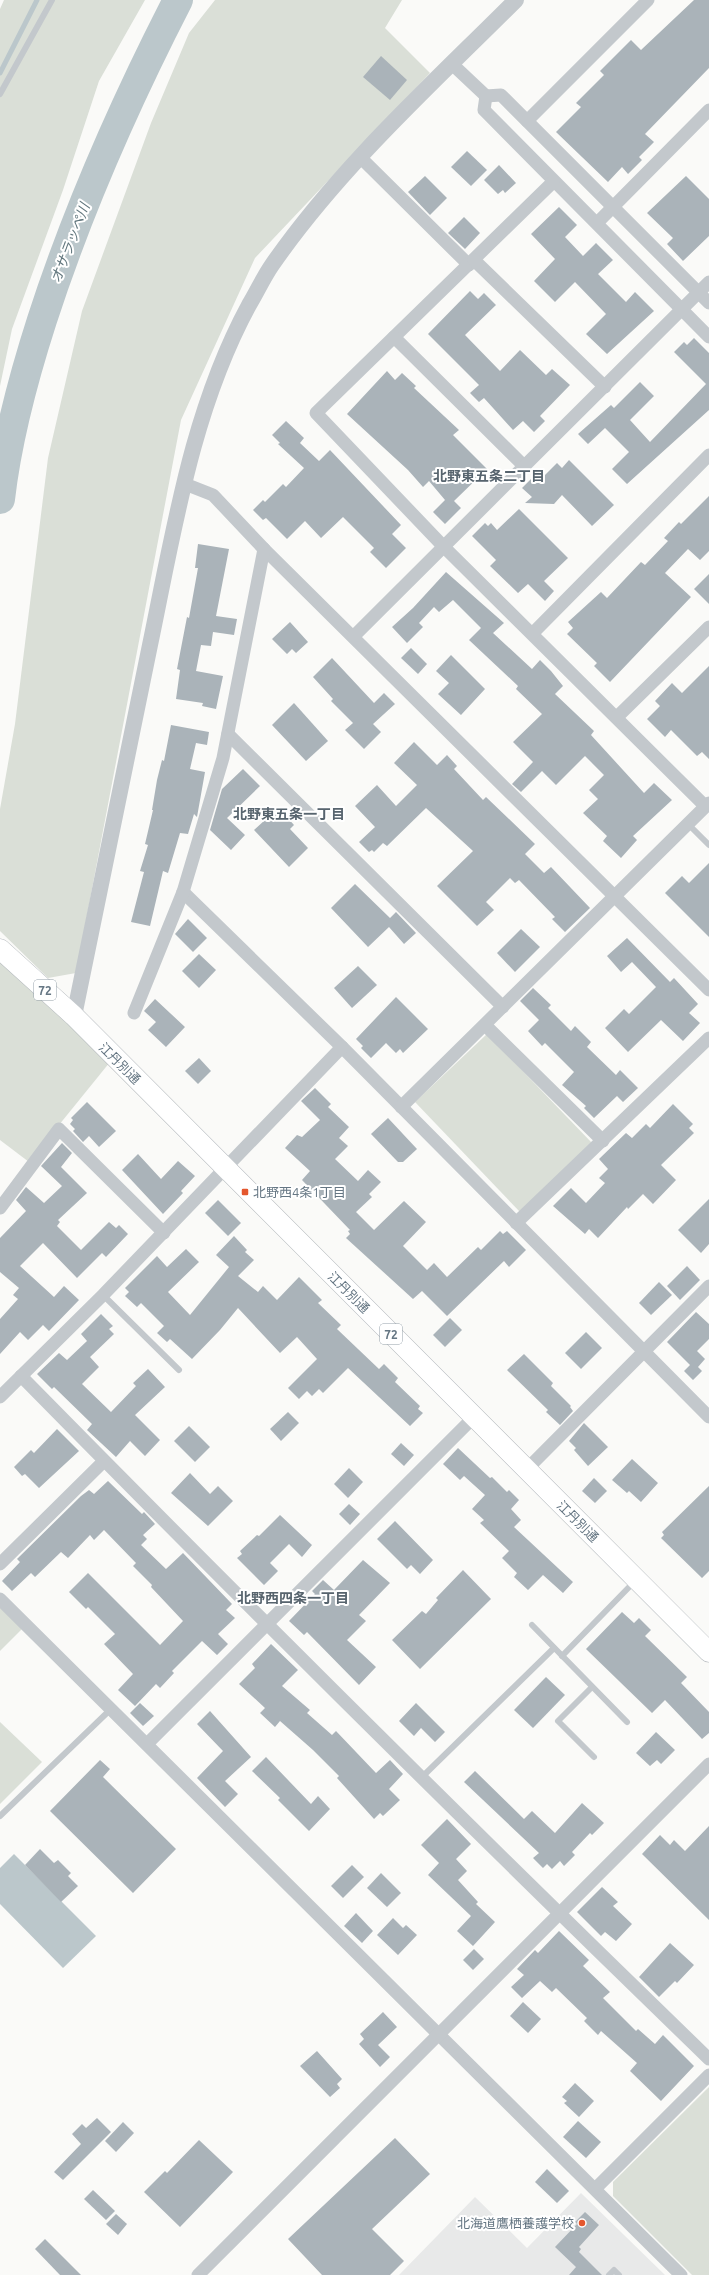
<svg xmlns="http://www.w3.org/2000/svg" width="709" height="2275" font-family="Ubuntu,'Noto Sans JP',sans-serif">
<rect width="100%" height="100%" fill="#fafaf8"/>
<polygon fill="#e8e9e9" points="581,2193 665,2275 399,2275 475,2197 527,2248"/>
<g fill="#dadfd7">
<polygon points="4,0 145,0 99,81 63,190 12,329 0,386 0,9"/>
<polygon points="215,0 402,0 385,28 430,73 255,258 181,420 76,973 48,978 0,931 0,809 15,724 48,458 82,311 151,123 189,33"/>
<polygon points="0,958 110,1062 29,1162 0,1140"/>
<polygon points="487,1034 592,1143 520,1212 415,1102"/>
<polygon points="0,1597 27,1624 0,1651"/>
<polygon points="0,1722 42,1762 0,1804"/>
<polygon points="709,2087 709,2275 692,2275 613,2196 613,2182"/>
</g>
<polygon fill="#bbc7cb" points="14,1854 96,1936 63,1968 0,1904 0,1868"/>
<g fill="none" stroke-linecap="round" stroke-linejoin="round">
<polyline stroke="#bbc7cb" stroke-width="5" points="0,73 37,0"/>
<path stroke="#bbc7cb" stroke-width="30" d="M0 499C7 438 23 379 42 320 78 209 125 103 178 0"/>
</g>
<g fill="#aab3b9">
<polygon points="694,0 709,0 709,68 645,134 654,142 639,157 642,160 628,174 622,167 608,182 556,132 581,107 576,103 604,75 600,71 631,40 641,50"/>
<polygon points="381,56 407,80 390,100 363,77"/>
<polygon points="467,151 487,170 471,186 451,167"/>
<polygon points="499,165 516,183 505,193 503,190 498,194 484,180"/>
<polygon points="425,176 447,198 430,215 408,192"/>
<polygon points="686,176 709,199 709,236 683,261 667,244 673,238 647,213"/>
<polygon points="559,207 577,225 565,237 583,256 596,243 613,260 598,274 626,302 635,292 654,311 607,354 586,334 606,314 575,282 555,302 534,281 555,259 531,234"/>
<polygon points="464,217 480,233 465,249 448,233"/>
<polygon points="470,291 478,299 484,293 496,305 465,335 500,371 520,350 546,375 552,369 570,385 540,416 545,421 534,432 523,421 513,430 484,398 479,402 470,393 479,385 428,334"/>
<polygon points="694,338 709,353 709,410 627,484 612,469 629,452 605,428 588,444 578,434 611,405 614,408 640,382 654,396 630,420 650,442 706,384 674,352 684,342 687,345"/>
<polygon points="387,371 395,380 402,373 416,386 414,388 459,430 453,435 487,469 454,501 461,508 445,524 433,512 445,500 429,481 423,487 408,470 347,414"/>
<polygon points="286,421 304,438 300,443 319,461 330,450 401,525 392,534 406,548 386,568 370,552 374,548 343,517 321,538 305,521 287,539 266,518 263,520 253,510 263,500 265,502 283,484 286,487 304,468 278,444 280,443 272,435"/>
<polygon points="569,460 614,505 592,526 562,495 554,504 525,503 532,497 522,488 535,475 540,480 557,463 562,468"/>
<polygon points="709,496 709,551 700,560 688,549 665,573 691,597 610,682 594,666 597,663 567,634 573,628 568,622 601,592 607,598 641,562 645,565 668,541 664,538 679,522 681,524"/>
<polygon points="519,509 568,558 544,581 554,591 545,601 528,584 518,593 490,566 496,560 472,536 485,523 488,526 491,523 497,530"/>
<polygon points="198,544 229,549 216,616 237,619 234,635 213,632 211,646 201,645 196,671 223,676 216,709 202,706 203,703 176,699 180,670 177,669 187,617 189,618 198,568 195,568"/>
<polygon points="446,572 504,623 493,633 532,669 540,660 551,671 563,686 555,694 594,731 591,735 644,793 654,783 672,800 633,836 637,840 621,858 603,841 607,836 583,813 598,799 589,790 604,775 585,756 556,785 542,771 521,792 512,784 533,762 513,742 542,714 516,689 518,686 469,640 481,628 453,600 439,612 434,607 419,623 423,627 407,643 392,627 413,608"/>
<polygon points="709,574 709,604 694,589"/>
<polygon points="290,622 308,642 296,653 292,649 287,654 272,639"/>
<polygon points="411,648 427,664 418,674 401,658"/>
<polygon points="451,655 485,689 461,715 438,694 449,683 436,671"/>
<polygon points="332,658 374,703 384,693 395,704 373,724 381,732 364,749 345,730 353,723 331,701 333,699 313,677"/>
<polygon points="709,666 709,759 702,752 697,756 671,730 665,737 647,719 660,706 655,701 672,683 682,693"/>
<polygon points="294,703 328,741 306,761 272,725"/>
<polygon points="171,725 209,732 207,745 196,743 190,769 205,772 197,817 194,814 188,834 180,833 168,873 163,871 150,926 131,922 144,872 140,871 148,845 145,844 153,810 152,810 157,780 162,760 164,761"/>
<polygon points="414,742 437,765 447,755 457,766 454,769 483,800 486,797 535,844 525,854 544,873 551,867 590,908 565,932 552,919 555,917 519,880 515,883 510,878 486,902 494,910 477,926 437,886 473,851 426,808 387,846 383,843 374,852 372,850 369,852 359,842 375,827 355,806 377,785 396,806 417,785 394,763"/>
<polygon points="243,769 260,786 227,818 245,835 231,850 210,830 222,789"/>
<polygon points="275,811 281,818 285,815 294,825 290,829 308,848 289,867 254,830"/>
<polygon points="709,863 709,937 665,893 682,876 689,883"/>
<polygon points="355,884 390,918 396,912 416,933 404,944 389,927 368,947 331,908"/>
<polygon points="188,919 207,938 193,952 175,934"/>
<polygon points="521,929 540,947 515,972 497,953"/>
<polygon points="627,938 670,982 674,978 698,1004 689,1013 700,1023 683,1041 661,1020 628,1052 605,1028 624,1009 629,1014 656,987 632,962 621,972 607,956"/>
<polygon points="199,954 216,970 199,988 182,971"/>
<polygon points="358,966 377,985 352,1008 334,988"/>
<polygon points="533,988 551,1005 548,1008 571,1031 575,1026 591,1042 587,1047 616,1075 620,1070 638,1088 623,1102 617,1096 594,1118 584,1108 586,1106 562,1085 574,1072 545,1043 542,1046 528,1031 539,1020 520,1001"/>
<polygon points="396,997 428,1029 403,1053 400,1049 396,1053 386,1043 371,1058 361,1048 363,1046 356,1039"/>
<polygon points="155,999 185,1027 166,1047 148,1030 156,1022 144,1011"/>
<polygon points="199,1058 211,1071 198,1084 185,1071"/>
<polygon points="315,1088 331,1104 328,1107 349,1127 339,1138 348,1146 335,1159 358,1181 368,1170 381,1182 369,1194 372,1197 356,1212 374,1230 404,1201 426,1222 403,1246 427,1270 434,1263 447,1277 478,1247 481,1250 500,1231 503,1234 507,1231 526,1250 509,1267 504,1261 447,1316 422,1291 413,1299 346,1238 350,1234 348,1231 350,1230 302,1180 310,1171 285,1148 297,1135 302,1137 320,1120 301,1101"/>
<polygon points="87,1102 116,1131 99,1147 89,1136 83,1142 73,1131 75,1129 70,1124 73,1120 71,1118"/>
<polygon points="673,1104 693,1124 689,1128 694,1133 661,1165 676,1180 653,1204 643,1194 628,1209 627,1207 598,1238 589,1229 585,1234 553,1206 571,1188 586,1203 605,1183 599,1178 608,1169 599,1159 626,1133 632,1138 646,1124 650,1128"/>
<polygon points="388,1118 417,1149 403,1162 398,1162 371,1134"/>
<polygon points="62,1143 72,1153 61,1167 87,1193 58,1220 60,1222 57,1226 81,1250 109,1222 116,1228 119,1225 128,1234 106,1257 102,1253 77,1278 43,1243 20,1266 54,1297 64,1286 79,1300 49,1331 43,1325 28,1340 20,1332 0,1354 0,1319 18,1299 13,1295 19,1288 0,1272 0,1238 26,1211 16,1200 26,1187 44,1203 62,1186 41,1166"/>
<polygon points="138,1154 161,1179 178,1161 195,1176 181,1191 183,1193 163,1214 122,1170"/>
<polygon points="709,1199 709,1244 701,1253 678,1230"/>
<polygon points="218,1200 241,1223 228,1236 205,1213"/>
<polygon points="234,1236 247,1250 245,1252 254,1260 238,1276 258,1292 263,1286 277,1300 299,1277 322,1300 318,1303 341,1325 337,1329 379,1369 384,1364 398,1378 395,1382 420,1406 418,1409 423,1413 410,1426 348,1368 323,1393 319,1389 312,1396 307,1391 299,1399 288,1388 317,1359 297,1337 280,1353 238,1308 220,1330 192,1359 170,1339 167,1342 157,1333 164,1326 141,1303 137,1307 125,1296 129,1292 125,1288 157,1256 167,1267 186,1249 199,1262 168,1292 190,1315 229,1267 216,1255"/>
<polygon points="687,1266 700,1280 680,1300 667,1286"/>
<polygon points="659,1282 672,1295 651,1315 639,1303"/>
<polygon points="696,1312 709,1324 709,1339 697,1351 705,1359 698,1367 702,1371 693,1380 684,1371 690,1365 667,1342"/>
<polygon points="101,1314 113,1326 109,1329 114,1334 90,1357 99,1367 82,1384 111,1412 136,1386 133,1383 148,1369 165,1387 135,1415 160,1440 145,1456 130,1441 116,1457 87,1430 92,1424 54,1387 52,1389 37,1374 59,1353 67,1360 87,1341 81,1334"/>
<polygon points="450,1318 462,1330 445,1347 433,1335"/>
<polygon points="586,1332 602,1348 581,1369 565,1353"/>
<polygon points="524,1354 553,1383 551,1386 571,1406 570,1407 573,1411 560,1425 546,1412 548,1410 507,1370"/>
<polygon points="288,1412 299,1423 281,1441 270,1429"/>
<polygon points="584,1423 608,1447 588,1466 574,1450 576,1448 569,1441"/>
<polygon points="189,1426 210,1447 195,1462 174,1441"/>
<polygon points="57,1429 79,1451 39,1488 25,1474 22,1476 14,1467 31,1450 34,1453"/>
<polygon points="401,1443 414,1455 404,1466 391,1454"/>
<polygon points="458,1448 490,1478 492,1477 507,1492 509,1490 519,1500 511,1509 521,1520 514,1527 573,1582 563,1593 543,1575 528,1590 514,1577 517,1573 502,1558 509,1551 480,1523 484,1520 472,1509 485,1495 464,1476 460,1480 443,1464"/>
<polygon points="632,1459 658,1483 641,1502 629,1491 627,1493 612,1480"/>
<polygon points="349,1468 363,1482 348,1498 334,1484"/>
<polygon points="190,1473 210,1494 218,1486 233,1501 208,1526 171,1493"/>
<polygon points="594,1478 607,1491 595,1503 582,1491"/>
<polygon points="108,1481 142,1514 144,1512 155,1524 143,1535 147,1539 141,1545 166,1569 183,1553 232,1604 226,1610 235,1618 218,1634 228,1644 217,1655 202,1641 172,1671 174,1673 160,1688 156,1684 135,1706 118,1690 133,1674 104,1644 115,1634 88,1607 86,1609 69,1592 88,1573 160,1645 183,1621 151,1587 152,1585 133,1566 136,1563 104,1530 94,1540 90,1535 68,1558 61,1552 35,1577 31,1573 12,1591 2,1581 20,1562 17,1559 81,1496 89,1490 94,1494"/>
<polygon points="709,1486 709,1571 702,1578 661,1538 664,1535 662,1532"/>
<polygon points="349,1504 360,1514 350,1525 339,1514"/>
<polygon points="280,1515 312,1545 302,1557 289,1544 270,1563 278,1571 264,1585 237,1558 242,1554 240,1551 257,1535 259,1536"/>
<polygon points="395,1521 433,1560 420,1574 411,1565 407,1569 377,1539"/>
<polygon points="363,1560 390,1583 359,1615 366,1621 347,1640 376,1667 359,1685 307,1632 304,1635 289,1621 315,1594 312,1591 323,1580 334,1590"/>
<polygon points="463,1570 491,1599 420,1669 392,1640 422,1611 426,1614 438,1600 436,1598"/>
<polygon points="622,1612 634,1623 639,1618 651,1630 645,1636 687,1677 681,1683 709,1712 709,1733 702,1739 665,1700 652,1713 586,1649"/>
<polygon points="271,1644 298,1670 282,1686 310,1710 307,1713 332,1735 336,1731 376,1773 390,1760 403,1774 389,1789 400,1800 383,1816 380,1813 374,1819 337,1778 339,1776 313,1750 280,1721 275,1727 260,1713 265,1708 239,1684 255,1668 252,1664"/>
<polygon points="546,1677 565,1695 533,1728 514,1710"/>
<polygon points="140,1703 154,1716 143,1726 130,1713"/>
<polygon points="416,1703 445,1732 435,1742 421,1728 414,1736 399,1721"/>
<polygon points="210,1711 251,1757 225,1781 238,1794 225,1807 197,1778 223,1751 197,1724"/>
<polygon points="656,1732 675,1750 661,1764 657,1760 650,1766 636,1753"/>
<polygon points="266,1757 311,1804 318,1796 330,1809 309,1831 278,1800 280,1798 252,1771"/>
<polygon points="100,1760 110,1769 103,1777 176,1849 133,1893 50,1811"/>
<polygon points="475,1771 524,1819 532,1811 555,1833 582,1803 604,1823 592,1835 590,1833 572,1852 575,1855 564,1866 560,1861 552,1869 547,1864 543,1868 533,1858 539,1853 464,1782"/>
<polygon points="447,1819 471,1844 456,1859 467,1871 458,1880 478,1902 476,1904 495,1922 473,1946 457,1931 471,1916 428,1875 439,1863 421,1845"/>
<polygon points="709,1826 709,1920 642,1854 660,1835 670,1845 674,1840 685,1851"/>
<polygon points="40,1849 54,1863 58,1860 71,1873 68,1876 78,1886 61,1902 25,1865"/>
<polygon points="352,1865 364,1877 343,1898 331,1886"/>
<polygon points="381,1873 401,1893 387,1907 367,1888"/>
<polygon points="602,1887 618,1902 613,1906 632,1924 616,1941 605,1932 601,1936 577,1912"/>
<polygon points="356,1913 373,1931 362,1943 344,1926"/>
<polygon points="393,1918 403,1928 406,1925 417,1935 398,1955 377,1935"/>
<polygon points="559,1931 589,1960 583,1966 610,1992 603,1998 636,2031 638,2029 655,2044 663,2035 694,2066 661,2101 630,2071 637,2063 601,2031 598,2035 584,2021 587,2018 556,1988 552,1992 540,1981 522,1998 511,1987 524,1975 517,1969 535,1950 538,1953"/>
<polygon points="670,1943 694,1965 677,1983 675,1981 659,1997 639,1977"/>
<polygon points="474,1949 484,1959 473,1970 463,1960"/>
<polygon points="523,2002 541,2019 528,2033 510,2016"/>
<polygon points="383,2012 397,2027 378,2045 390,2057 380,2067 359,2044 364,2039 360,2034"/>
<polygon points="317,2051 342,2079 337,2084 340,2088 330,2097 300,2066"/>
<polygon points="575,2083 594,2101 579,2117 564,2103 567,2101 562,2097"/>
<polygon points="97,2118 111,2132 63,2180 54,2172 81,2144 72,2134 82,2124 86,2128"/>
<polygon points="578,2121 601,2142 586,2158 563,2137"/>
<polygon points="123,2122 134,2133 116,2152 105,2141"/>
<polygon points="395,2138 430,2174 372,2229 404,2261 390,2275 322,2275 288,2239"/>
<polygon points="199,2140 233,2172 180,2227 144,2192 165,2171 167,2173"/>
<polygon points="547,2169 569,2191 557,2203 535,2182"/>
<polygon points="93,2190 115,2211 106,2220 84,2199"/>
<polygon points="585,2212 599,2225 579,2247 581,2249 579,2252 602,2275 569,2275 576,2267 555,2247 577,2224 575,2222"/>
<polygon points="116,2214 127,2224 118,2235 106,2224"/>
<polygon points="45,2239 81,2275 60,2275 35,2249"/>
</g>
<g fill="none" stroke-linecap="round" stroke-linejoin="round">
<defs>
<polyline id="primary" points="0,949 74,1016 709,1652"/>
</defs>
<use href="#primary" stroke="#b5babe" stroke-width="21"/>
<g stroke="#c3c8cc" stroke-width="6">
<polyline points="0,94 52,0"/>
<polyline points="688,824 709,845"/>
<polyline points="103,1295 179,1370"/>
<polyline points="532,1625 627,1722"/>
<polyline points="562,1656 635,1581"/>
<polyline points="592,1687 558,1721 594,1757"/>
<polyline points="422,1777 554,1648"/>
<polyline points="0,1816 111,1709"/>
<polyline points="609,2275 614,2270 619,2275"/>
</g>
<g stroke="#c3c8cc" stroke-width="13">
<polyline points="452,64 486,96 484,110 709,337"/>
<polyline points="486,96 501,95 709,303"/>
<polyline points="527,121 648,0"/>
<polyline points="361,158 469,265"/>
<polyline points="553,182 316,413 443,546 705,806"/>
<polyline points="597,223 709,110"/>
<polyline points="474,260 605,387"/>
<polyline points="394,337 524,466"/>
<polyline points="185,484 213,495 264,549 709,990"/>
<polyline points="533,633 709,455"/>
<polyline points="354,636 709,282"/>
<polyline points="617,717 709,627"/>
<polyline points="228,734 503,1007"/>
<polyline points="183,892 342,1047 709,1417"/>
<polyline points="134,1013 183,892 223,758 264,549"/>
<polyline points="485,1025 603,1141"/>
<polyline points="401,1107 709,803"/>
<polyline points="0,1208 59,1129 164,1233"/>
<polyline points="516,1223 709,1038"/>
<path d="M21 1376C248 1607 477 1834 709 2059"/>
<polyline points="0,1397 103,1295 342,1047"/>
<polyline points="526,1470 709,1286"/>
<polyline points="0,1564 104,1461"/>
<polyline points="0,1599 681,2275"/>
<polyline points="147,1744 474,1417"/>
<polyline points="595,2189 709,2075"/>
<polyline points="198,2275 709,1764"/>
</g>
<path stroke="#c3c8cc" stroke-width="16" d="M74 1016C99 892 125 769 150 645 174 530 192 410 249 305 257 292 263 278 272 265 339 168 433 83 516 0"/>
<use href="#primary" stroke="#fff" stroke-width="20"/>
</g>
<g fill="#e4572e" stroke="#fff" stroke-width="1.5">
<rect x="241" y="1188" width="8" height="8" rx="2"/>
<circle cx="582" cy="2223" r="4"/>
</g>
<g text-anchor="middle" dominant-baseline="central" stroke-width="4" stroke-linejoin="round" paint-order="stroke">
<g fill="#fff" stroke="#939fa8" stroke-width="1">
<rect x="34" y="980" width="22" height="20" rx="3"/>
<rect x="380" y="1324" width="22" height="20" rx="3"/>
</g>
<g font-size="12" font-weight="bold" fill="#657683">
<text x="45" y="990">72</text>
<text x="391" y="1334">72</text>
</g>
<g font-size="13" fill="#657683" stroke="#fff">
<text transform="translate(120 1063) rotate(45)">江丹別通</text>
<text transform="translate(349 1292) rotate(45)">江丹別通</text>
<text transform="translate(578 1521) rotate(45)">江丹別通</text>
</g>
<g font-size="13" fill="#657683" stroke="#fff" text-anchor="start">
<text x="253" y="1192">北野西4条1丁目</text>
<text x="574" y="2223" text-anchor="end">北海道鷹栖養護学校</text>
</g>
<g font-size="14" font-style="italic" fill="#60757c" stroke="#fff">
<text transform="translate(70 243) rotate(-69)">オサラッペ川</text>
</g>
<g font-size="14" font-weight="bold" fill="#57646e" stroke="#fff">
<text x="489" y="476">北野東五条二丁目</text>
<text x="289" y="814">北野東五条一丁目</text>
<text x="293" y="1598">北野西四条一丁目</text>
</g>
</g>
</svg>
